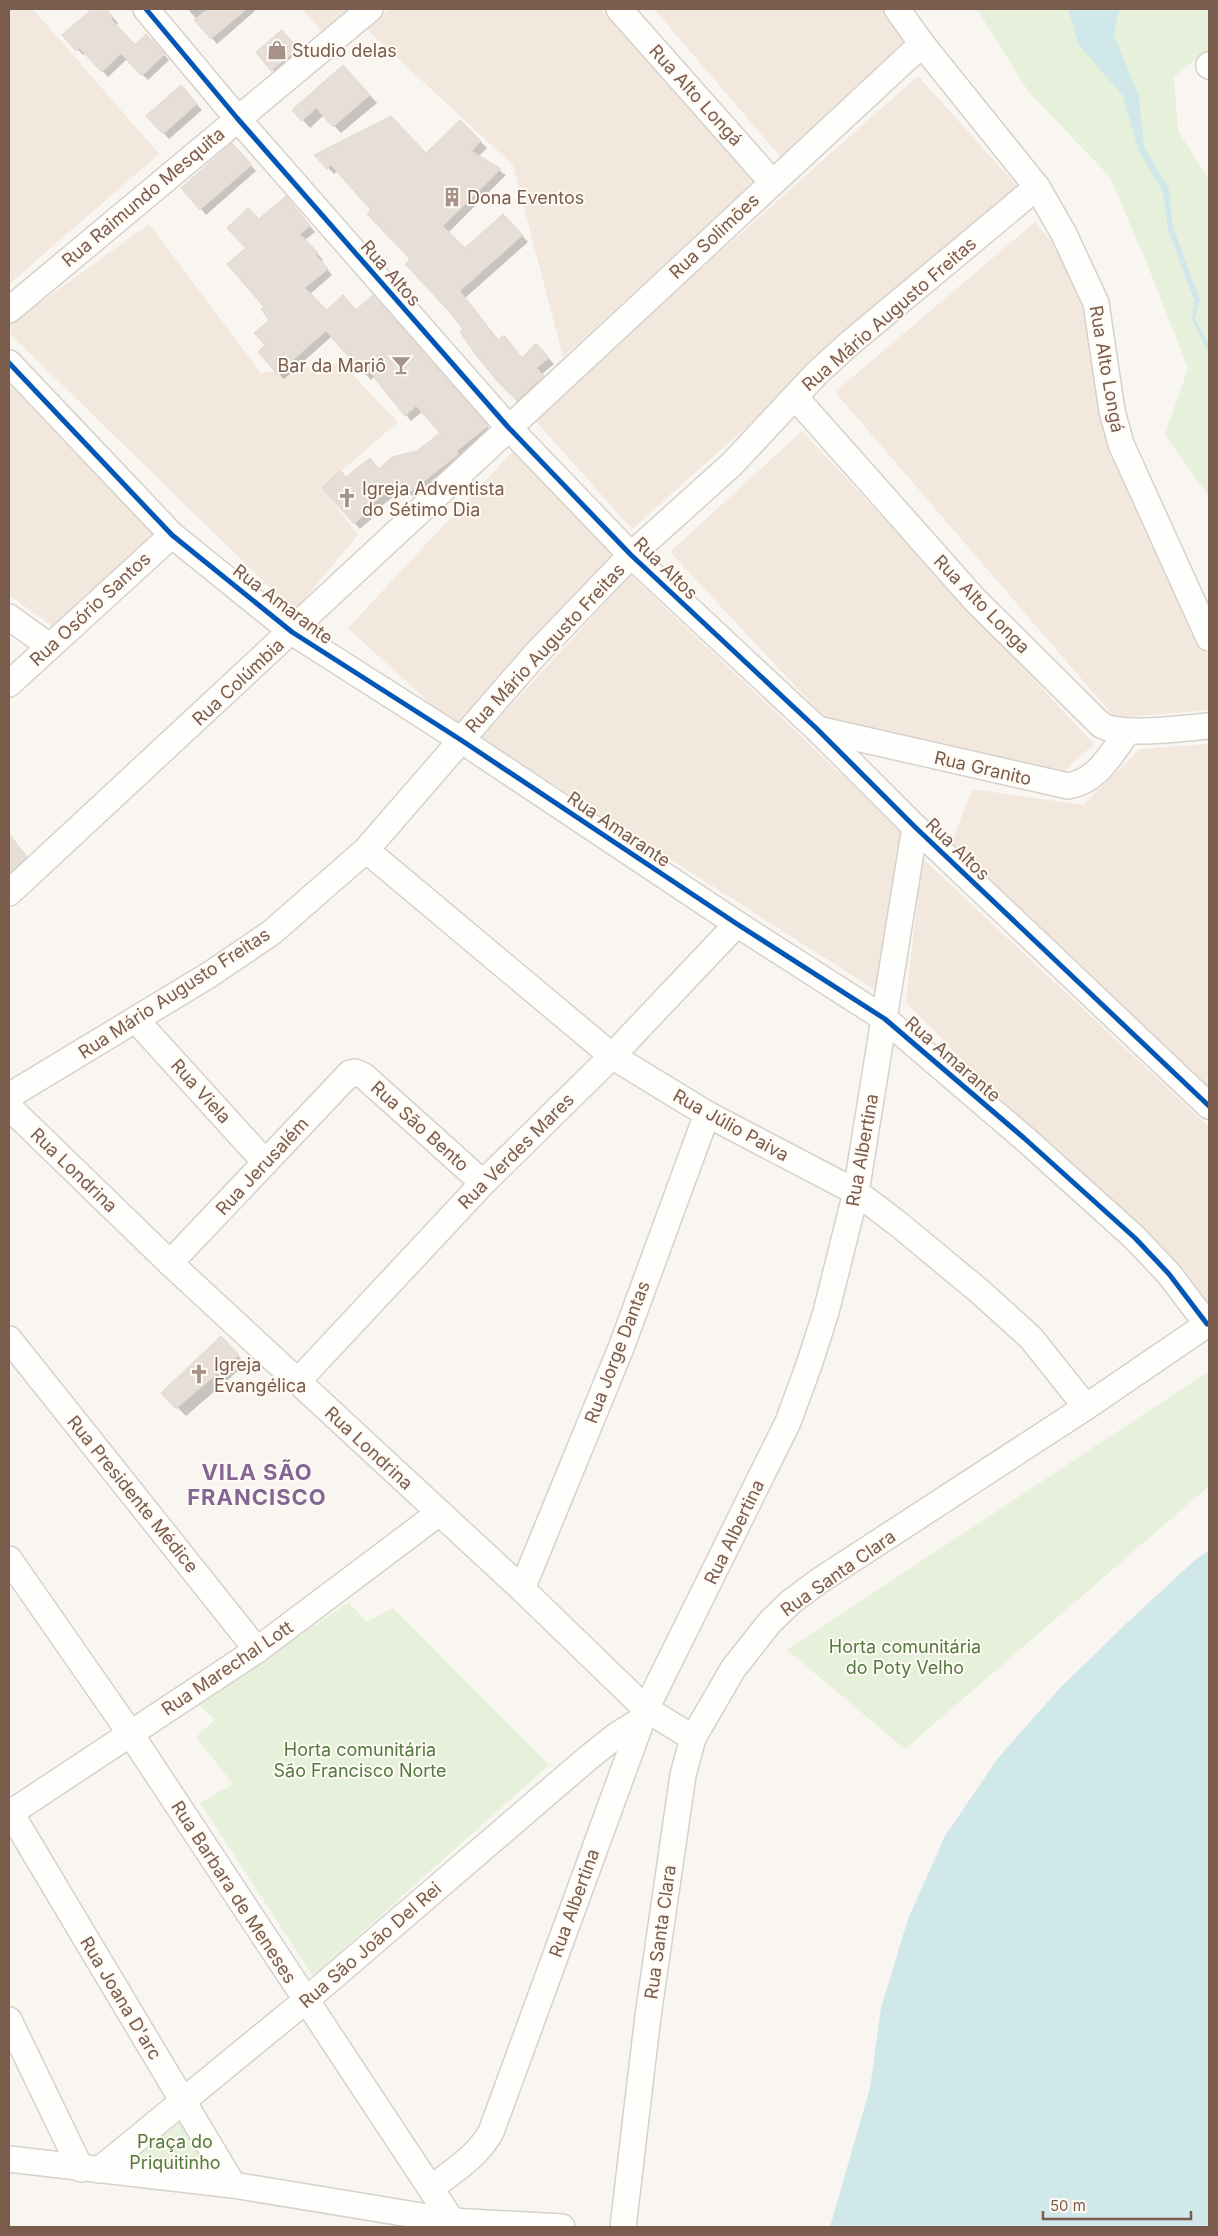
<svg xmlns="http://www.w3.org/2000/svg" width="1218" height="2236" font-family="Inter,sans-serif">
<rect width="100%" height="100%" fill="#f9f5f0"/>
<g fill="#f2e8de">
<polygon points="9,9 33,9 159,154 9,284"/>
<polygon points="302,9 364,9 330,41"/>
<polygon points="389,9 601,9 754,182 563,357 513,165 365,28"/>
<polygon points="654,9 892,9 924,45 785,162"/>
<polygon points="918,76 1017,186 632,529 533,418"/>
<polygon points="1035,222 1063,255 1209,660 1209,710 1115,718 835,392"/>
<polygon points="149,224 261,373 341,363 398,422 322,488 358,535 294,611 9,333 9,325"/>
<polygon points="9,366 157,535 52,626 9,595"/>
<polygon points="802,431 1094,744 1059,776 824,717 670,552"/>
<polygon points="512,452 624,556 460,731 348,628"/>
<polygon points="631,575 905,835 878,992 481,738"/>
<polygon points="1209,744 1209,1093 952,842 972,789 1083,805 1140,749"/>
<polygon points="922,858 1209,1127 1209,1313 906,1002"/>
</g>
<g fill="#e7f0db">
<polygon points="977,9 1068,9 1078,44 1114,35 1119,9 1209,9 1209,50 1174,76 1178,131 1209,179 1209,497 1165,435 1188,368 1148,266 1110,177 1028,91"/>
<polygon points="1209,1371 1209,1486 905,1749 787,1650"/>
<polygon points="349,1602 366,1622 393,1608 549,1765 313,1976 200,1803 233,1784 196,1737 215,1720 198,1704"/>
<polygon points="181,2122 212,2175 120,2168"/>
</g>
<g fill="#d0e8ea">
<polygon points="1068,9 1119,9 1114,35 1139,96 1144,147 1169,188 1173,227 1200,300 1195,319 1209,344 1209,354 1192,320 1194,300 1168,230 1163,192 1139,152 1123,96 1078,44"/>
<polygon points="1209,1550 1209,2227 830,2227 870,2088 881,2008 908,1919 945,1836 998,1758 1060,1688 1129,1621 1195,1560"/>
</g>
<g fill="#0003">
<polygon points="94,9 105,9 118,23 116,26 135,46 146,36 169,60 148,80 127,59 108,77 86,53 83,55 64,35"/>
<polygon points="188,9 253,9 255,11 217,44"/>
<polygon points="288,37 303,55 278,76 257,52"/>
<polygon points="350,74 377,103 341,133 324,115 310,128 303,120"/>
<polygon points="186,93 202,110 169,139 148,116"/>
<polygon points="460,122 487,148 478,157 506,175 448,233 465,250 509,221 528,242 465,298 499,341 523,359 542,351 554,364 542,374 549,382 524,406 499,381 465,329 372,210 338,170 334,174 316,155 426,155"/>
<polygon points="238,150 256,171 206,215 201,209"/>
<polygon points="291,203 315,232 305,240 323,260 321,262 332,275 310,294 327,312 356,311 378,302 492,432 464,460 415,499 405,488 375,511 377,514 360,529 324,488 347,479 379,470 418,452 442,433 423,411 411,421 375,376 371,380 332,336 284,379 259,352 267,345 271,320 248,248 259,220"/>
<polygon points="9,835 32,863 15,878 9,872"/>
<polygon points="221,1338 246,1364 186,1416 163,1393"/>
</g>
<g fill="#e6ded7" stroke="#e2d8d2">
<polygon points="92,9 106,9 113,17 111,19 135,45 146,34 165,54 142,76 121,54 102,72 79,48 76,51 62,35"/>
<polygon points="207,9 247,9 211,39 194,20"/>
<polygon points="282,30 298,49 271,71 256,52"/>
<polygon points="343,65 370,95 333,127 316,108 302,121 292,110"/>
<polygon points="181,85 197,104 163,134 146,116"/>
<polygon points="391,116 426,153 460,120 481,141 472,151 501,169 443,226 465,248 503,214 523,235 460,291 498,340 504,335 522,358 536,343 549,358 537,368 544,376 517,401 498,382 477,356 460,332 463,329 447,309 405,264 410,259 367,214 371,210 331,165 327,169 314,155"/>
<polygon points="232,143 252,165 200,210 181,188"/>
<polygon points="286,196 310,226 300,234 318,253 316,255 328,269 305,288 327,310 343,295 356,310 373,295 488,426 457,451 459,454 408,494 399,483 370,505 373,507 354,524 322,488 340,470 346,477 370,458 379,469 392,457 417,451 440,433 416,406 405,416 369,371 365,375 326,331 277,374 258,352 265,345 254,333 269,320 261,309 264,307 227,264 246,248 227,228 248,208 259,219"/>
<polygon points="9,834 27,857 9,874"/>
<polygon points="221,1336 239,1355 176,1409 161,1393"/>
</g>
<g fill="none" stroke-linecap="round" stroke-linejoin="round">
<defs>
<g id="minor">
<polyline points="146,9 237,118 508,427 631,555 816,728 915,827 1209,1106"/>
<polyline points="619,9 772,182"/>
<polyline points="897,9 922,44 1037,187 1064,234 1096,303 1112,411 1121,444 1209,638"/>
<polyline points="1209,65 1209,66"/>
<polyline points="9,310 370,9"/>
<polyline points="9,363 172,535 292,632 461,740 737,924 885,1019 1024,1138 1135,1238 1169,1274 1207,1324"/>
<path d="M795 397 975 600 1101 725C1122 737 1183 728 1209 726"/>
<polyline points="9,617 49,646"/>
<polyline points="9,684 172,535"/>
<path d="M817 729 1068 786C1098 781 1111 754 1128 731"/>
<polyline points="366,850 612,1056 707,1114 856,1192 897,1223 978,1290 1031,1338 1086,1407"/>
<path d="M9 893C314 612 616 326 922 44"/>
<polyline points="136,1020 265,1162"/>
<polyline points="9,1096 209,975 271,933 366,850 534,656 631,555 732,464 817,373 850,343 1037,187"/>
<polyline points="9,1107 170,1263 522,1589 646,1709 693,1738"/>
<polyline points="170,1263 350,1073 355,1072 364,1076 483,1183"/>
<polyline points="9,1339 257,1650"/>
<polyline points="298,1381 483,1183 612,1056 737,924"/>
<polyline points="9,1559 130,1733 456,2227"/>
<polyline points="522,1589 621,1348 707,1114"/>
<polyline points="9,1810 233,2185"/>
<polyline points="9,1814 257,1650 439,1513"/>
<polyline points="9,2020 81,2169"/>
<polyline points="9,2159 233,2185 452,2221 562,2227"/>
<polyline points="99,2170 305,2001 588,1758 617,1735 641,1720"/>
<path d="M431 2188C453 2171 477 2157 491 2132L646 1709 788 1422 809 1365 826 1312 856 1192 915 827"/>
<polyline points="623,2227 648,2016 683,1775 693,1738 733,1669 770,1622 792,1601 819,1581 1086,1407 1209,1323"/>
</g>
</defs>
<use href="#minor" stroke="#d7d1cb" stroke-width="28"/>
<use href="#minor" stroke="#fefefd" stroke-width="25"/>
<defs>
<g id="cycleway">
<polyline points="146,9 237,118 508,427 631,555 816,728 915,827 1209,1106"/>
<polyline points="9,363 172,535 292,632 461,740 737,924 885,1019 1024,1138 1135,1238 1169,1274 1207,1324"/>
</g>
</defs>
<use href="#cycleway" stroke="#fffaf3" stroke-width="8"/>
<use href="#cycleway" stroke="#0057b8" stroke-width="5"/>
</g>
<defs>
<symbol id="shop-bare" viewBox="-9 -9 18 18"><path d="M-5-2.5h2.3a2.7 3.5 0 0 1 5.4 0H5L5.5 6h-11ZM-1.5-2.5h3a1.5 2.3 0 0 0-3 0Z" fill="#a69286" stroke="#fffaf3" stroke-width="2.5" paint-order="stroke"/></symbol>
<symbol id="building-bare" viewBox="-9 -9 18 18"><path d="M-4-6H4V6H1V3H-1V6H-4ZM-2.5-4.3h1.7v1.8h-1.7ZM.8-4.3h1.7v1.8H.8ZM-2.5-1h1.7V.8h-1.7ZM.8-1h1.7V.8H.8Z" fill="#a69286" stroke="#fffaf3" stroke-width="2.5" paint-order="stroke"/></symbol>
<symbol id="bar-bare" viewBox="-9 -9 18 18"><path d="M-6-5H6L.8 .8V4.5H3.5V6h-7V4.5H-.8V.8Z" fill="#a69286" stroke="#fffaf3" stroke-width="2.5" paint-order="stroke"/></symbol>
<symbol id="church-bare" viewBox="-9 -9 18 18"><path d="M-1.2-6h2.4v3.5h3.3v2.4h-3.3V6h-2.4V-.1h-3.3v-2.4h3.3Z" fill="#a69286" stroke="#fffaf3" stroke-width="2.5" paint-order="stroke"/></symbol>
</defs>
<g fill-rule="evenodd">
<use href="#shop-bare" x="263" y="36" width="28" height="28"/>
<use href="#building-bare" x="438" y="183" width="28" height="28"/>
<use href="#bar-bare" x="387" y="351" width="28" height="28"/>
<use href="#church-bare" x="333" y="484" width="28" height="28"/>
<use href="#church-bare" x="185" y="1360" width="28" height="28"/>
</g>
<g text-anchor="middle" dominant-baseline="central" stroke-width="4" stroke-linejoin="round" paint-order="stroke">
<g font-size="18" fill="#7a5c4d" stroke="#fffaf3" text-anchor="start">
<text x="292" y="50">Studio delas</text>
<text x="467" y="197">Dona Eventos</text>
<text x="386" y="365" text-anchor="end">Bar da Mariô</text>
<text x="362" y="488">Igreja Adventista<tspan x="362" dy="21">do Sétimo Dia</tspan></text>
<text x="214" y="1364">Igreja<tspan x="214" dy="21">Evangélica</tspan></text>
</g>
<g font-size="18" fill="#7a5c4d" stroke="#fffaf3">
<text transform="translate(696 95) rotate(48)">Rua Alto Longá</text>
<text transform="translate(143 197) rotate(-40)">Rua Raimundo Mesquita</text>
<text transform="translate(714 236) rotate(-43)">Rua Solimões</text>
<text transform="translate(391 273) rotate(49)">Rua Altos</text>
<text transform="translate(889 314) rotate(-41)">Rua Mário Augusto Freitas</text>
<text transform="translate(1107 369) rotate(80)">Rua Alto Longá</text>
<text transform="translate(666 568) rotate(44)">Rua Altos</text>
<text transform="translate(283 604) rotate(37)">Rua Amarante</text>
<text transform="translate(982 604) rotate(46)">Rua Alto Longa</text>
<text transform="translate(90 609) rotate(-43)">Rua Osório Santos</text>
<text transform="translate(545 648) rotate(-47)">Rua Mário Augusto Freitas</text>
<text transform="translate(238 682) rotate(-43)">Rua Colúmbia</text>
<text transform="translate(983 768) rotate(13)">Rua Granito</text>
<text transform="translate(619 829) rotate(34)">Rua Amarante</text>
<text transform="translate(958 849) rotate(44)">Rua Altos</text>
<text transform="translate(174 993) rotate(-33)">Rua Mário Augusto Freitas</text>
<text transform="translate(953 1059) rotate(41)">Rua Amarante</text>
<text transform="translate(201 1091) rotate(48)">Rua Viela</text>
<text transform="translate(731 1125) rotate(29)">Rua Júlio Paiva</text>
<text transform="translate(420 1126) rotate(42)">Rua São Bento</text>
<text transform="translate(862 1150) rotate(-80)">Rua Albertina</text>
<text transform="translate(516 1151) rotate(-45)">Rua Verdes Mares</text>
<text transform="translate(262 1166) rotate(-47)">Rua Jerusalém</text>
<text transform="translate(74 1170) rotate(44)">Rua Londrina</text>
<text transform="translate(617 1352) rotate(-69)">Rua Jorge Dantas</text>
<text transform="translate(369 1448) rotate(43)">Rua Londrina</text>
<text transform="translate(133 1494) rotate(51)">Rua Presidente Médice</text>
<text transform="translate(734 1532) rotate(-64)">Rua Albertina</text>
<text transform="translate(838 1573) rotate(-35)">Rua Santa Clara</text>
<text transform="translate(227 1668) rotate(-34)">Rua Marechal Lott</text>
<text transform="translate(234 1892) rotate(57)">Rua Barbara de Meneses</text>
<text transform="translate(574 1903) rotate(-70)">Rua Albertina</text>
<text transform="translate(660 1932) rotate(-82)">Rua Santa Clara</text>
<text transform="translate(370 1945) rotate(-41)">Rua São João Del Rei</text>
<text transform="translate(121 1998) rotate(59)">Rua Joana D'arc</text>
</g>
<g font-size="18" fill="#537a41" stroke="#fffaf3">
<text x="905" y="1646">Horta comunitária<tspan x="905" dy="21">do Poty Velho</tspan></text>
<text x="360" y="1749">Horta comunitária<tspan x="360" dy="21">São Francisco Norte</tspan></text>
<text x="175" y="2141">Praça do<tspan x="175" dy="21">Priquitinho</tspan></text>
</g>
<g font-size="22" font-weight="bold" letter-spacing="1" fill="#846695" stroke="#fffaf3">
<text x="257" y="1472">VILA SÃO<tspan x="257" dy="25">FRANCISCO</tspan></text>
</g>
</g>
<rect width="1218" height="2236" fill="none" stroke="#7a5c4d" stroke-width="20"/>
<path d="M1043 2211v8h148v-8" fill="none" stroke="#7a5c4d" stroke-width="2.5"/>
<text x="1050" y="2211" font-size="15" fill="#7a5c4d" stroke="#fffaf3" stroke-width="4" paint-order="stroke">50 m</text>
</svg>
